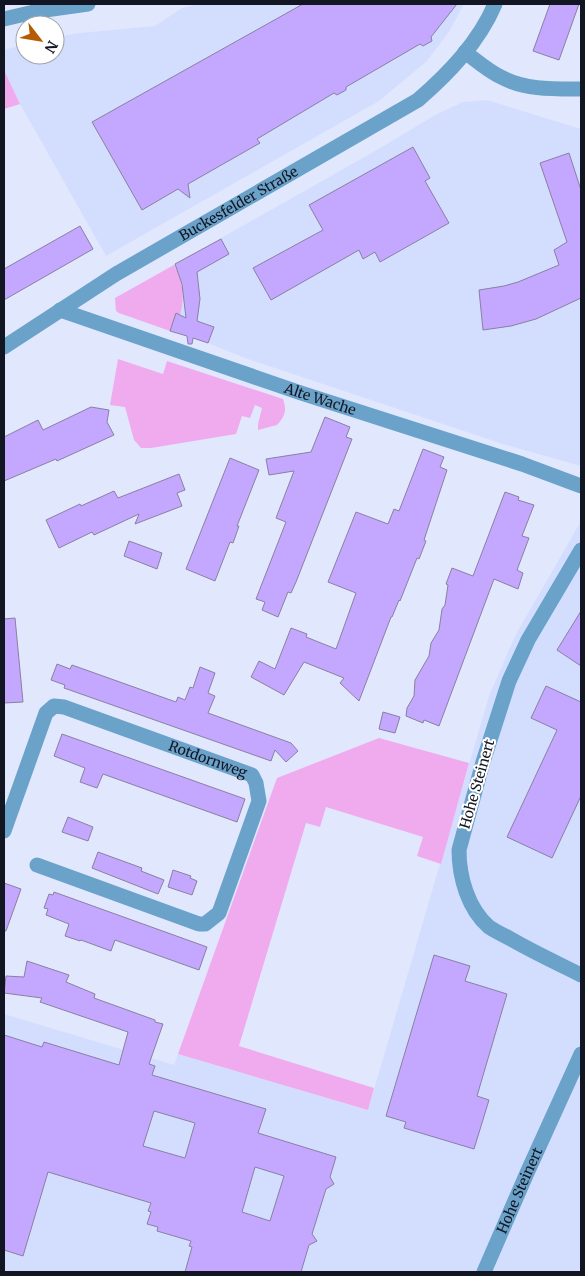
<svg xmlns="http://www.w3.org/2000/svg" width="585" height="1276" font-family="Merriweather,serif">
<rect width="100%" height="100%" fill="#e1e8fd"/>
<g fill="#d3deff">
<polygon points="198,4 464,4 449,32 426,62 379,101 106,256 20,104 4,70 4,50 25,44 25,55 55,55 55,37 80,33 155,26 182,8"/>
<polygon points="487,100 581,129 581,466 503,444 245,358 208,343 119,313 116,311 115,298 375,151 437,114 463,102"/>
<polygon points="581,521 581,1272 4,1272 4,1014 174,1065 178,1054 368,1110 489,696 515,636"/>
</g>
<g fill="#f0abee">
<polygon points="4,70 20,104 4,109"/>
<path d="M174 265C183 281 185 297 180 315L176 314 170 331 119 313 116 311 115 298Z"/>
<path d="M118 359 163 374 167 361 283 399C287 410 285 417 277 425L258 430V424L262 408 255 405 250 418 242 416 236 434 151 448H141L134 440 125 407 110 405Z"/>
<polygon points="379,738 469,763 441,864 417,856 423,837 326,807 320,827 306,823 239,1046 374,1088 368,1110 178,1054 277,778"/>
</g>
<g fill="#c4a7fe" stroke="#8a80a0" fill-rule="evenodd">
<polygon points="303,4 457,4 431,37 432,41 423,46 420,44 346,87 346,90 337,95 334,93 257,139 260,143 188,184 190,198 178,189 142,210 92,122"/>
<polygon points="550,4 579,4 559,60 533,51"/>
<polygon points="413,147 430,178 425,181 449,223 380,262 375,252 363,259 359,250 271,300 253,268 323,230 309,205"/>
<polygon points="569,153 581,190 581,298 536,319 511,326 483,330 479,290 504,286 518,282 559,265 554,250 567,242 540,163"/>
<polygon points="80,226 93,249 4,300 4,269"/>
<polygon points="221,239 229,254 197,272 200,299 197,321 214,327 208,343 193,338 192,344 188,344 187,336 170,331 176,313 186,318 182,284 175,264"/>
<polygon points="91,407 109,410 107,422 114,435 57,461 56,459 4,481 4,437 38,420 43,430"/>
<polygon points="325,417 350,427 346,437 352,439 296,582 291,593 288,592 278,617 262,610 265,602 256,599 286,522 276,518 294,471 269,475 266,459 311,452"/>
<polygon points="423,449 444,457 440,467 447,470 424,540 426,541 419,559 417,558 400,601 399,600 392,617 391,617 359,701 340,683 344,678 304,662 284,695 251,677 259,661 275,669 291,628 307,634 306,637 336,649 356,593 328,582 356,512 388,524 394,509 399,511"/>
<polygon points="230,458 259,470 237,526 239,526 233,543 230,542 215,581 186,569"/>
<polygon points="179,474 185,490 177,493 182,506 135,524 139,514 94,535 92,532 59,548 46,520 80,504 81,506 114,491 118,498"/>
<polygon points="505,492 519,497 518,500 534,505 522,536 529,538 517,570 523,573 518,589 494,579 439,726 424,720 423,723 406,716 407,708 414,696 415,680 429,656 431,643 439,630 442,609 445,605 448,585 446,584 452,568 473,576"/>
<polygon points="129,541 162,553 157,569 124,556"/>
<polygon points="581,611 581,666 557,650"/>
<polygon points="15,618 23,702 4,703 4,619"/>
<polygon points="57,664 70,669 72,665 176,702 178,697 185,700 190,687 193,688 200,667 215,673 208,693 215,696 208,713 291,743 298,751 286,762 275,750 271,761 64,688 65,685 51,680"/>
<polygon points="546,686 581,702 581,796 552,858 507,837 557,730 531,718"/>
<polygon points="383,712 400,717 395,733 379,729"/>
<polygon points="62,734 245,799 237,822 103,774 97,788 80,782 85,768 54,756"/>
<polygon points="68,817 93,827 88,841 62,832"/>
<polygon points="98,852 142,868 141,871 164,880 158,894 92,868"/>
<polygon points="173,870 191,876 190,878 197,881 192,895 168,887"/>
<polygon points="4,883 21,889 6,931 4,931"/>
<polygon points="54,892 207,947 199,970 115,940 111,951 81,940 80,941 65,936 69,924 46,915 48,909 44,908 49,894 53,895"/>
<polygon points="434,955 470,966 465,981 507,994 477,1096 489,1100 474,1149 404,1128 406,1122 386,1116"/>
<path d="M27 961 69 975 66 982 95 994 94 998 155 1020V1022L163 1024 149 1064 155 1066 152 1075 266 1109 258 1133 336 1157 330 1177 334 1184 326 1189 312 1234 317 1241 309 1245 301 1272H185L192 1247 189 1246 191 1241 157 1231 158 1227 147 1224 151 1212 148 1211 151 1203 48 1172 23 1256 4 1250V1035L42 1047 44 1042 119 1065 128 1032 40 1002 42 998 4 993 6 976 24 977ZM154 1111 195 1123 185 1158 143 1146ZM255 1167 284 1176 270 1221 242 1212Z"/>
</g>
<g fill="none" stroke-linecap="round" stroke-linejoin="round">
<g stroke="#6ba2ca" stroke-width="15">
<polyline points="4,19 38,11 88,4"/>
<path d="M465 52C477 61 488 71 501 77 525 90 554 89 581 89"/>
<path id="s1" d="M60 310 301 393 522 464 581 486"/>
<path id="s2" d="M4 347 116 274 418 100C449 73 479 42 495 4"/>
<path d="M581 550 528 640 509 681 483 762 459 850C459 877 468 909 489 927 495 931 503 935 509 938 533 952 557 963 581 975"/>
<path id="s3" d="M4 831 46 713 54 706 64 707 252 775 256 783 259 801 219 913 205 924H199L37 865"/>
<path id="s4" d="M484 1272 527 1173 581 1054"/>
</g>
</g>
<g text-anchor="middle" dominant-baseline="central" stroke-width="4" stroke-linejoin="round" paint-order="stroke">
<g font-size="14" fill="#121622" stroke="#fff">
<text stroke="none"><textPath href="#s2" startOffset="275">Buckesfelder Straße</textPath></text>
<text stroke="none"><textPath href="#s1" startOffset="275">Alte Wache</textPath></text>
<text stroke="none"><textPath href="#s3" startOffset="299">Rotdornweg</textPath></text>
<text transform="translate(477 784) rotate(-74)">Hohe Steinert</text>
<text stroke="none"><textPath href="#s4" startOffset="89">Hohe Steinert</textPath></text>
</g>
</g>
<rect width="585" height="1276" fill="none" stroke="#121622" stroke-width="10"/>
<g transform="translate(40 40) rotate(121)"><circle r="24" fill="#ffffff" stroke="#a0a2a7"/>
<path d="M0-4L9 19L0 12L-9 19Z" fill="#b75a01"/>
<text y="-8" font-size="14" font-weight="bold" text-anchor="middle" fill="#121622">N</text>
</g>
</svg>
